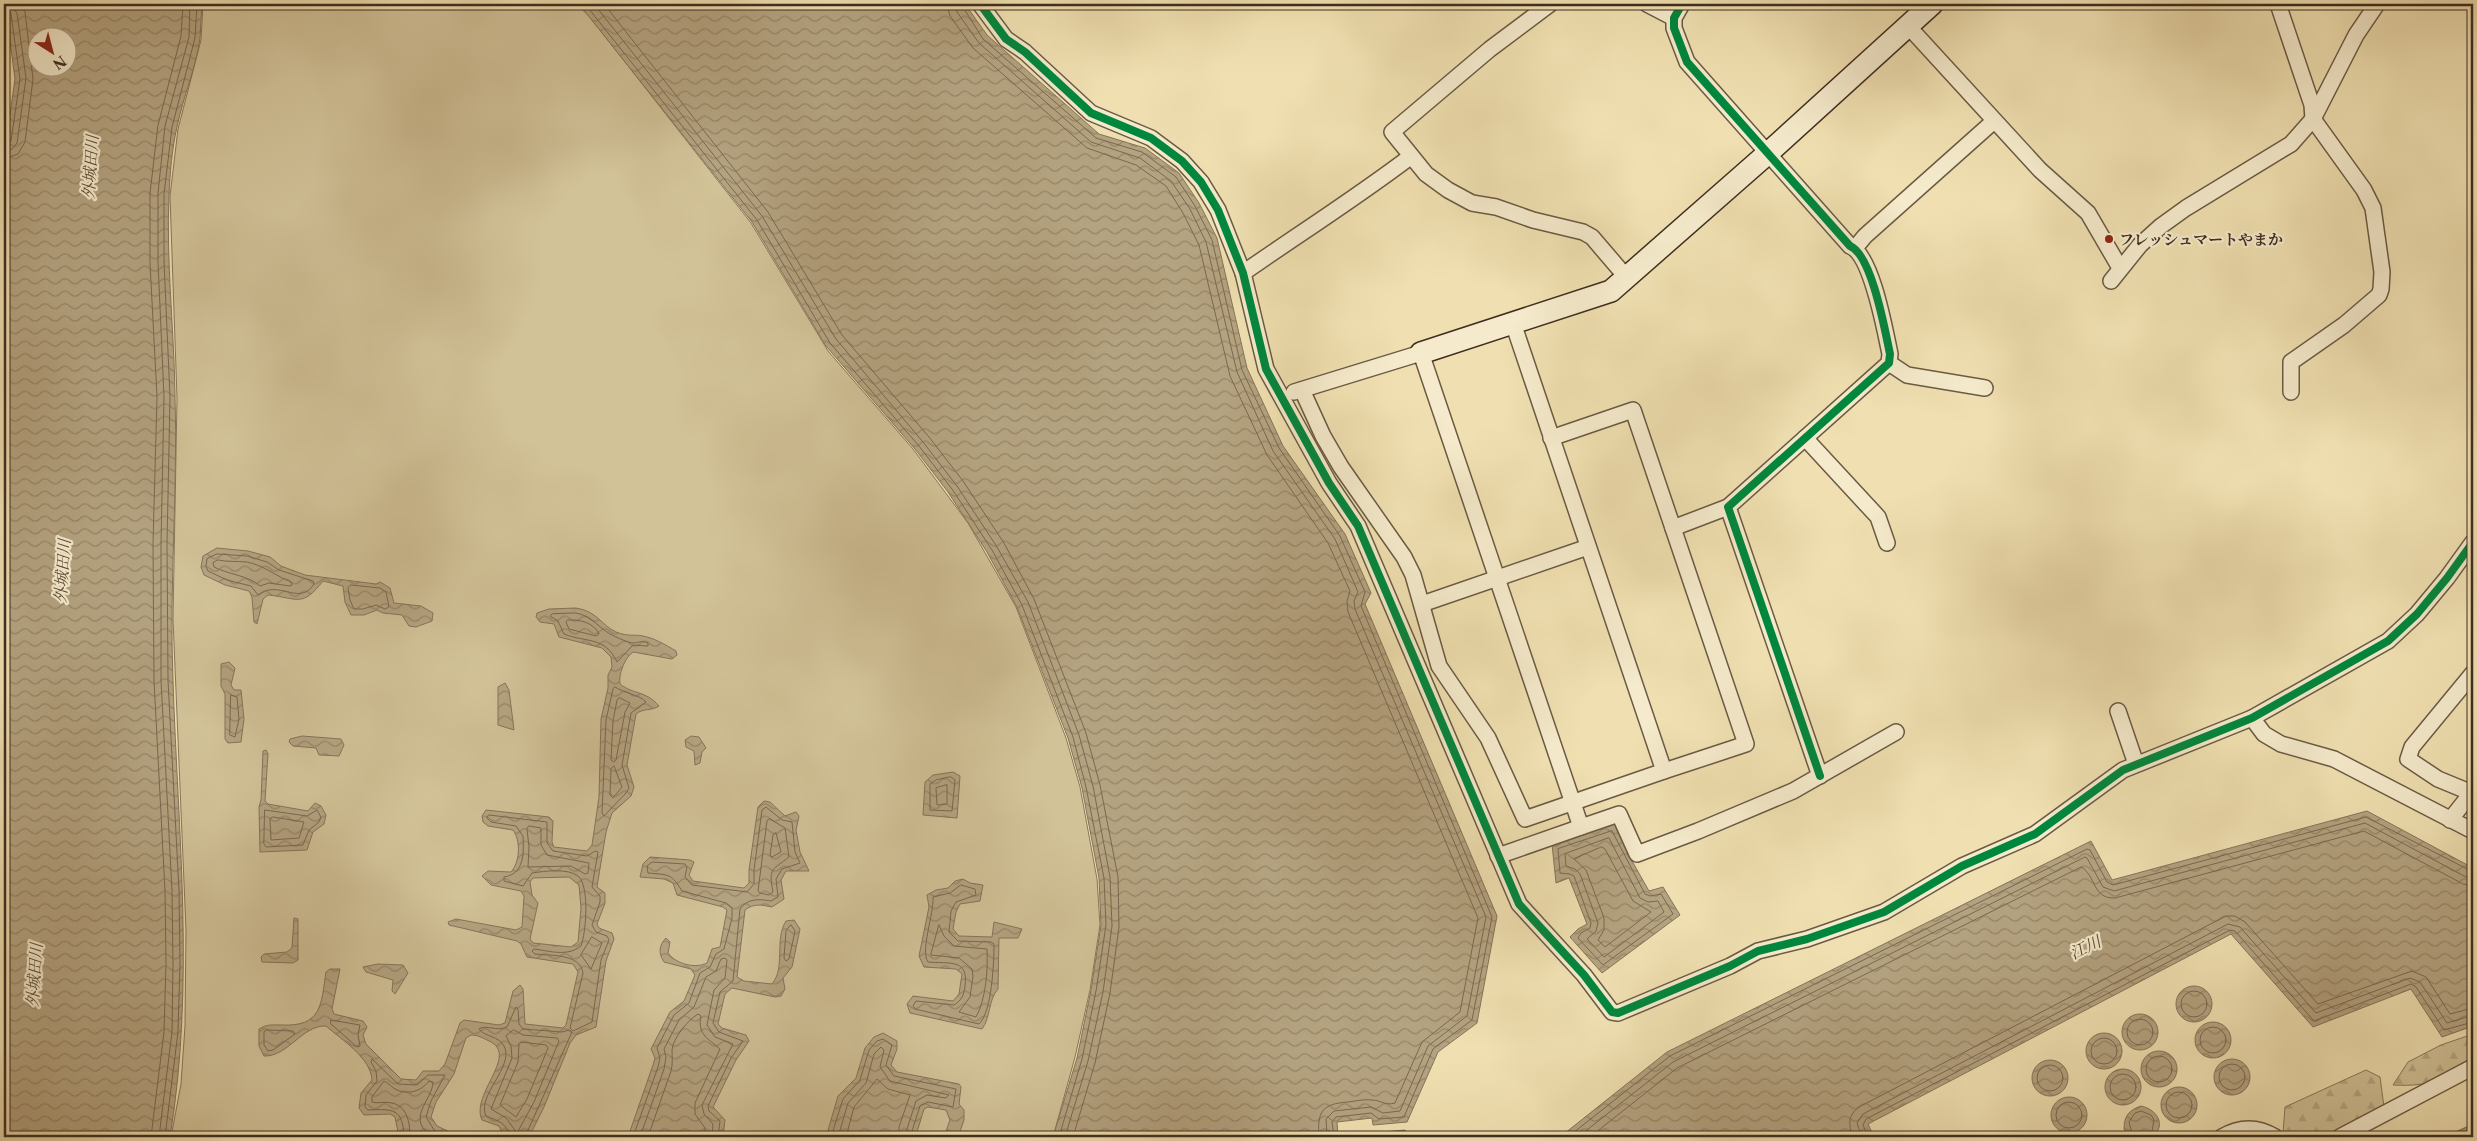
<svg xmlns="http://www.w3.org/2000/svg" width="2477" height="1141" font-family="'Libre Caslon Text','Noto Serif JP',serif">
<defs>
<pattern id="forest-firs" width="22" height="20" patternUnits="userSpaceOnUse" patternTransform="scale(1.25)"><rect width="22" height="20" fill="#d2c298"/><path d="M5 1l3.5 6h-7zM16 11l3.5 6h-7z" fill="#b5a783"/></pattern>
<pattern id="water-waves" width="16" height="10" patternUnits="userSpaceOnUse" patternTransform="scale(1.25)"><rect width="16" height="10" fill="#b4a380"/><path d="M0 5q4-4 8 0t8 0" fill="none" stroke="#948568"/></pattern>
</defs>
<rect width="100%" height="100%" fill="#f0e0b1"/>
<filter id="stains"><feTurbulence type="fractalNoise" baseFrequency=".004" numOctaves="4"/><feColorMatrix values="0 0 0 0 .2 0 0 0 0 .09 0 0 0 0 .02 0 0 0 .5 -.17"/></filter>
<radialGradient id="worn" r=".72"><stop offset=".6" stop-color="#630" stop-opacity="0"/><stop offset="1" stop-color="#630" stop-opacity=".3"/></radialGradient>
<polygon fill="#d2c298" stroke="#88785c" points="203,4 576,4 589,16 751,223 828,351 913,449 968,523 1016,607 1066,738 1080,787 1097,879 1100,925 1090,990 1075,1057 1053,1137 171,1137 181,1084 185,1026 186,930 173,619 177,398 170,196 178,129 201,40"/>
<g fill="url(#forest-firs)" stroke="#88785c">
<path d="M2473 1034V1057C2441 1079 2433 1087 2393 1085L2408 1062 2441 1045Z"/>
<polygon points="2366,1070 2380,1077 2384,1107 2327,1137 2288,1137 2283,1133 2285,1107"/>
</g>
<g fill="url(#water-waves)" stroke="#85745a" fill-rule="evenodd">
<path d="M5 4H202C201 15 201 27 200 38 196 68 183 97 177 127 172 148 170 173 169 195 166 261 174 328 175 395 178 490 169 585 173 681 178 835 195 984 170 1137H4V157L15 79ZM38 38H68V68H38Z"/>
<polygon points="579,4 965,4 987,35 1099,134 1145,148 1179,173 1199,203 1217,238 1247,368 1283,446 1345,534 1371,593 1365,604 1497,916 1477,1023 1438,1052 1407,1122 1373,1125 1372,1118 1337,1122 1338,1136 1405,1130 1410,1137 1053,1137 1077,1058 1091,990 1101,925 1099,878 1082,788 1068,738 1017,607 987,552 948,492 915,449 826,346 752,222"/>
<path d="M217 548 248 551 270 557 281 566 305 575 376 584 380 582 390 588 394 603 421 606 433 613 432 621 416 627 409 626 402 615 383 613 377 610 364 615H351L345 602 343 586 323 581C302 608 298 598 268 595L263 599 257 624 254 622 252 597 249 591 225 585 204 575 201 567 203 556Z"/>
<path d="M576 608C597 611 601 625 616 632 629 637 633 634 643 636 654 638 666 645 676 651L677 655 672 659 633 652C625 657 618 675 620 684 634 695 645 690 659 706 652 711 643 708 636 714L627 765 634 787 631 796 612 813 606 832 597 887 605 893V903L597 924 599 928 612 933 614 939 606 961 596 1027 576 1035 570 1043 544 1107 529 1137H504L499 1126 482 1120C470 1094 520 1055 489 1041 483 1038 478 1035 471 1035L466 1038 454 1074 436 1102 431 1117 437 1126 450 1132V1137H399L395 1117 390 1114 364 1115 359 1108 361 1093 372 1080C371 1058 342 1040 326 1026 302 1025 288 1057 264 1056L259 1046V1029C267 1024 272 1025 281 1025 322 1027 321 1005 326 972L330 969H340L332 1009 334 1014 363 1021 367 1027 363 1035 366 1044 401 1079 416 1080 423 1071H439L445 1064 460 1023 464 1020 499 1025 505 1023 513 991 520 985 523 989 525 1024 563 1028 566 1025 578 972 573 964 527 957 521 944 517 941 449 925 448 922 456 919 516 930 522 927 524 896 521 891 491 885 482 876 488 871 511 872C520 862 521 841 513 830L488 826 483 822 482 816 486 810 549 817 553 821 552 842 554 847 587 851 592 845 599 797 601 719 608 688V675L612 667 611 657 602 648 559 637 554 624 540 622 536 617 537 613 549 609ZM569 877 579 885 581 908 578 942 571 947 533 943 530 939 538 903 532 895 530 882 533 878Z"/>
<polygon points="229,662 235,668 231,685 234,690 241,690 244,719 241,742 228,743 225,739 225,694 221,686 221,664"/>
<polygon points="505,683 509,690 514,730 498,725 498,687"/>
<polygon points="302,736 341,739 344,745 339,756 319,755 316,748 293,746 289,742 290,739"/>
<polygon points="691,736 699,737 706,748 702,752 700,763 695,765 694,751 686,747 685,740"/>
<polygon points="266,750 268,754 265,801 268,804 308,811 315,803 321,806 326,815 324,824 313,832 307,850 260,852 259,807 261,800 263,751"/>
<polygon points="953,772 960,776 957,818 923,815 925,782 933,775"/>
<path d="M764 801 770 802 785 816 796 812 799 816 796 830 800 852 809 871H786L781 880 784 899 772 907C762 905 754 903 745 910L737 977 744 981 772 984C786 967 774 940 786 921L794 920 800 929 792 967 783 978 785 989 781 996 775 997 732 988 725 994 718 1024 722 1028 746 1035 749 1041 736 1060 713 1107 725 1120 723 1137H628L653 1065 655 1058 651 1049 670 1012 684 1001 695 975 691 969 664 962C658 953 659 945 666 938L670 942 668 953C676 964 695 969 707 963L712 949 720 947 727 910 723 907 677 895 673 883 664 879 640 877 643 864 650 857 690 860 694 862 689 875 693 881 744 888 749 883V870L758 807Z"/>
<polygon points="2367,811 2473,868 2473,1026 2442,1037 2411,989 2313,1027 2231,934 1868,1124 1874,1137 1560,1137 1667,1052 2091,841 2112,880"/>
<polygon points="1615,824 1632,861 1649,891 1663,887 1680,915 1602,973 1570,937 1578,929 1587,924 1569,878 1556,883 1552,844"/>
<path d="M963 879 970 883 983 885 980 901 960 904 956 912 953 929 959 936 992 937 994 922 1022 929 1018 938H999L998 989C988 1000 991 1017 982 1029L910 1013 907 1004 913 996 953 1001 959 994 962 974 956 969 924 967 919 956 929 907 927 895 936 890 948 888 955 881Z"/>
<polygon points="294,918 298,919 298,960 293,963 262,962 261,957 264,954 287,952 292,948"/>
<polygon points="378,964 403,965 408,973 395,994 392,991 393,980 366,972 363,967"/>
<circle cx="2194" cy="1004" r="18"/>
<circle cx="2140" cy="1032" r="18"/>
<circle cx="2213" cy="1040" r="18"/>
<polygon points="883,1033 897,1041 897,1049 891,1065 897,1072 959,1084 961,1087 959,1104 964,1110 964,1120 958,1137 944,1137 950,1120 946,1110 928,1107 924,1109 917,1132 922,1137 826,1137 838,1096 856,1078 865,1048 874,1037"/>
<circle cx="2104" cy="1051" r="18"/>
<circle cx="2159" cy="1069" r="18"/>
<circle cx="2232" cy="1077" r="18"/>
<circle cx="2050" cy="1078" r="18"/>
<circle cx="2123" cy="1087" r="18"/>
<circle cx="2179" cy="1105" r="18"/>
<circle cx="2069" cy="1115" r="18"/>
<path d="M2141 1106C2156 1109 2167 1124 2153 1137H2130L2124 1129C2124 1116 2129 1110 2141 1106Z"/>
<polygon points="2473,1124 2473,1137 2444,1137"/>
</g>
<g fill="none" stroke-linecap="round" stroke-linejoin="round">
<g stroke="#7a6850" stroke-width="1">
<polyline points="585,4 757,220 830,343 919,446 952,489 992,550 1022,605 1073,737 1086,787 1104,878 1106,925 1096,991 1082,1059 1059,1137"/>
<polyline points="594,4 762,216 836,339 923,442 957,486 997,547 1028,602 1079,735 1093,786 1110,877 1112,926 1103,992 1088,1061 1065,1137"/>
<polyline points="604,4 768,212 842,335 929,437 963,481 1004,543 1034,599 1086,733 1100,785 1118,877 1119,927 1110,993 1095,1063 1073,1137"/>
<path d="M947 4 950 16 973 48 1087 148 1136 165 1166 186 1183 213 1199 245 1230 376 1267 455 1328 543 1350 591 1347 601 1348 612 1478 918 1460 1012 1422 1042 1395 1103C1385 1106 1381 1100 1372 1100 1364 1099 1356 1101 1348 1102 1322 1104 1317 1111 1319 1137"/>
<polyline points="955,4 957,12 979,43 1091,142 1140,158 1171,181 1190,209 1206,242 1237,372 1273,451 1335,539 1358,592 1354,601 1355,609 1486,917 1467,1016 1428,1046 1400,1111 1383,1113 1371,1107 1334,1111 1326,1119 1327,1137"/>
<polyline points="961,4 983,39 1096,138 1142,152 1176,177 1195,206 1212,240 1242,370 1279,448 1340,536 1365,592 1361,606 1492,917 1472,1020 1433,1049 1404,1117 1379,1119 1371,1113 1336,1117 1332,1122 1334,1137"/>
<polyline points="4,9 9,10 11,14 20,79 11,141 4,145"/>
<polyline points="4,152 12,149 17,143 26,78 17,13 9,4"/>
<polyline points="4,159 18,154 25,142 33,79 25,12 21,4"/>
<path d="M217 554 247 556 267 562 279 570 313 581 314 584C302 603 286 587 269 590 265 590 261 594 258 595L251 586 227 580 208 571 206 566 207 559Z"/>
<path d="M218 560C227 562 237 561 247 562 263 565 276 576 291 582L292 585 290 586 269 583 260 586C250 576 227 574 214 567L213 563Z"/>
<polygon points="351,585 380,588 386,592 389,607 385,609 376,605 363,609 354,609 350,600 348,588"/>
<path d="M576 613C593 616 600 630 614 636 618 638 629 643 633 643 638 643 641 640 648 643V646L633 645 617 662C605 636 587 643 564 634L558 621 550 616 552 614Z"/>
<path d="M568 620C580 619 594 623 599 634L596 636 569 629 566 622Z"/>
<path d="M615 687C624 693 640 695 646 702L631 713 622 765 629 788 626 793 604 816 602 813 606 720 613 689Z"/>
<polygon points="231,695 237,697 239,719 235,737 230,735"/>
<polygon points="620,698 630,703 625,712 616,760 614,762 611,760 613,721 617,700"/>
<polygon points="614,766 622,787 613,798 610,795 611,769"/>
<polygon points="951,777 955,780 952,811 930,810 930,784 936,780"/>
<polygon points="947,785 947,804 937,805 936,788"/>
<polygon points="265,810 307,816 317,810 321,817 319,822 309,830 303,845 266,847 264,844"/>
<path d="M489 815 547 822V843L553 851 587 856 595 851 598 852 592 887 600 896V902L592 925 596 932 607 936 609 940 601 960 592 1022 573 1031 570 1028 583 973C580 953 550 956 535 954L532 951 534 949C550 951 567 957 581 946 586 933 590 886 578 876 568 868 545 871 532 873L523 886 504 881V877C524 874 524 854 523 836L516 826 491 822 487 818Z"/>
<polygon points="273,817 304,822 299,838 271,840 270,819"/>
<path d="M770 819 785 828 789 857C773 870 768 867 773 892L769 895 760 893 758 891 767 821Z"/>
<polygon points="529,826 541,828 541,845 547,855 589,863 588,873 585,874 571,866 528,867 529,847 527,829"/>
<polygon points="1612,831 1645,894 1650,896 1661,894 1673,914 1603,965 1578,938 1581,933 1590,928 1591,923 1574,876 1570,874 1560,873 1558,849"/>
<polygon points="776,833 781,852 772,857 770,855 773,835"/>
<polygon points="1609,838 1640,898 1648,902 1658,901 1664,912 1604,957 1587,939 1596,931 1598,923 1580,874 1575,869 1566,866 1565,854"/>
<polygon points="1602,847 1605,849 1633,901 1651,912 1605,947 1598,940 1604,930 1604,918 1586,870 1574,859"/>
<path d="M961 885 975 889 976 895 956 902 951 911 949 932 958 941 991 942 994 944C994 962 992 1012 979 1024L915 1009 913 1006 916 1001 954 1005C962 1000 964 995 965 986 969 958 949 964 928 962 920 951 934 914 933 897L950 893Z"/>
<polygon points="791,925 795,931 789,959 786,961 784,958 786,931"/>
<path d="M939 925 944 936 954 946 987 949C988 970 986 999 976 1017L959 1012 970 997 973 976 972 969 959 958 931 955Z"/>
<polygon points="592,937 602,943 591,969 581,955"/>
<circle cx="2194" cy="1004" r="13"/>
<circle cx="2140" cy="1032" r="13"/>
<polygon points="331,1020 360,1025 358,1035 360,1046 357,1047 331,1024"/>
<circle cx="2213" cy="1040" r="13"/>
<polygon points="267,1030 293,1031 295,1034 273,1050 268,1051 264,1045 264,1032"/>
<polygon points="514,1030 523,1035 557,1038 559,1041 534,1102 517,1133 506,1118 491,1109 512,1058 511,1046 506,1036"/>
<circle cx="2104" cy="1051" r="13"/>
<polygon points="521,1042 546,1045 548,1048 527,1099 516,1117 500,1105 518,1062 519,1044"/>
<circle cx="2159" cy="1069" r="13"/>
<circle cx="2232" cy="1077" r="13"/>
<circle cx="2050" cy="1078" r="13"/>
<circle cx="2123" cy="1087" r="13"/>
<circle cx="2179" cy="1105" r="13"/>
<circle cx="2069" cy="1115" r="13"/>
<polyline points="151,1137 164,1032 166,963 165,891 154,680 153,544 157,397 150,263 150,193 158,125 181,36 183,4"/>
<polyline points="159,1137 172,1032 173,963 172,891 161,680 161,544 164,397 158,262 158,193 165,126 189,37 190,4"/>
<polyline points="165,1137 178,1032 180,963 179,891 168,680 167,544 170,397 164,262 164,194 172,127 195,38 197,4"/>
<path d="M404 1137C403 1108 393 1109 368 1110L365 1107 366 1095 377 1081 376 1071 371 1062 372 1059 398 1084 417 1085 428 1075H445L431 1101 426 1117 434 1130 446 1137"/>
<path d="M410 1137C410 1125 408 1106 392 1103 385 1101 378 1104 372 1102V1097L384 1081C389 1083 392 1088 397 1090 410 1095 421 1091 429 1081L433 1082C433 1100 403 1120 434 1137"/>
<path d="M509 1137C508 1123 498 1121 486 1116 476 1096 515 1066 504 1046 499 1036 485 1037 479 1029 486 1024 497 1032 507 1027L516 1007 518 1009 519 1024 523 1029 562 1032 569 1030 572 1032 525 1137"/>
<path d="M633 1137 658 1067 660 1058 657 1048 674 1015 689 1003 700 973 710 967 716 954 724 949 732 918V908L726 903 682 891C671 873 669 875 648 873L647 866 652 862 685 864 687 867 685 877 692 885 747 892 754 884V870L762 810 766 807 782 820 792 822 795 852 800 863 782 869 776 879 778 897 771 901C759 899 748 898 740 909L733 981 720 992 713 1023 719 1032 743 1041 731 1058 708 1106 709 1111 720 1121 718 1137"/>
<polyline points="640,1137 664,1069 666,1057 664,1049 679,1020 694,1007 706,977 716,971 721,959 725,958 727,960 725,978 714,990 707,1025 715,1037 733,1044 702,1105 704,1114 713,1124 712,1137"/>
<path d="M648 1137 671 1071C673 1063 672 1058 672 1050 673 1038 688 1020 698 1014L701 1016C697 1035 709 1039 720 1049L695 1103V1114L705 1128 704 1137"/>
<polyline points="831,1137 843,1099 860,1080 869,1050 877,1041 883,1039 892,1045 886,1065 894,1076 956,1089 953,1107 928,1102 920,1106 912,1131 915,1137"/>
<polyline points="838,1137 848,1103 866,1083 874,1054 881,1047 884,1050 880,1067 890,1081 949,1095 946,1098 927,1095 916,1101 907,1129 907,1137"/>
<polyline points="846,1137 854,1107 877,1079 888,1089 910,1095 899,1127 899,1137"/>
<polyline points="1568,1137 1670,1056 2087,849 2090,850 2107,882 2113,885 2366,817 2473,872"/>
<polyline points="1578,1137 1673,1062 2085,857 2087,858 2103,887 2114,891 2365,823 2466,877 2473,879"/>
<path d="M1590 1137 1677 1068 2081 867C2096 875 2092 899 2115 898L2364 831 2463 884 2473 886"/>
<path d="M1853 1137C1848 1125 1848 1115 1859 1107L2226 916H2235L2245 922 2318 1004 2412 971 2426 977 2450 1014 2473 1008"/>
<polyline points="1862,1137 1857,1123 1863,1114 2228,924 2240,927 2316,1013 2410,978 2420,982 2447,1023 2473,1015"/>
<polyline points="1868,1137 1863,1125 1866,1119 2230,930 2235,931 2314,1021 2411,984 2416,987 2444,1030 2473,1022"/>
<polyline points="2133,1137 2129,1122 2135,1113 2141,1111 2151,1115 2154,1120 2151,1137"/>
</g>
<defs>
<g id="street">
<polyline points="980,4 1006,39 1025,52 1091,113 1151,138 1182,161 1201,182 1218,210 1243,273 1266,369 1329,483 1358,526 1519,904 1584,975 1612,1012 1618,1013 1730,966 1758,951 1807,939 1884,912 1962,866 2035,834 2123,770 2252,718 2388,641 2417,614 2447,578 2473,542"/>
<polyline points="1550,4 1490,49 1392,132 1426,174 1448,190 1472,203 1496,207 1533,220 1583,232 1592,237 1627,278"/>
<polyline points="1647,4 1674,18"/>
<path d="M1682 4 1674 18V28L1687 62 1850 246C1872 255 1885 331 1890 354L1889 363 1728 507 1820 776"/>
<polyline points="2278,4 2312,105 2313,119 2364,190 2373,208 2382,272 2381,289 2379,295 2344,325 2291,362 2291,392"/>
<polyline points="1908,26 2040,170 2088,213 2120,268"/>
<polyline points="1855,248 1865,236 1994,121"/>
<path d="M1243 273C1299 234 1356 198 1410 157"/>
<polyline points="2111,281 2140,245 2161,226 2186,208 2291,144 2313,119 2356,35 2377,4"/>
<polyline points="1889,363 1907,375 1985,388"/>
<polyline points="1302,390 1323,436 1341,467 1404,557 1413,575 1439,666 1488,738 1525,819 1664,771 1513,323"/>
<polyline points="1294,392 1421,353 1581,827 1498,856"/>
<polyline points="1551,438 1633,410 1673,528 1728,507"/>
<polyline points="1805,438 1878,517 1887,543"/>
<polyline points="1422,604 1588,547"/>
<polyline points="2118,711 2136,764"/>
<polyline points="2252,718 2264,734 2281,744 2334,759 2473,831"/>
<polyline points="1664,771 1746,744 1673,528"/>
<polyline points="2472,793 2438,779 2408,759 2412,747 2473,673"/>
<polyline points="2450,820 2473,791"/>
<polyline points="1581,827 1619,814 1637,854 1698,831 1793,791 1896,732"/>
<path d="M2222 1137C2239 1127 2257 1126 2275 1137"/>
<polyline points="2340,1137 2473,1067"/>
</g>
<polyline id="secondary" points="1421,353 1611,291 1767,154 1932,4"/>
</defs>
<use href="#street" stroke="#6b5a44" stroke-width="18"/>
<use href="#secondary" stroke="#3f2d20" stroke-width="24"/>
<use href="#street" stroke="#f5ebcc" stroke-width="15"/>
<use href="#secondary" stroke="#f5ebcc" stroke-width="21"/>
<defs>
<g id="cycleway">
<polyline points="980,4 1006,39 1025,52 1091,113 1151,138 1182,161 1201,182 1218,210 1243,273 1266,369 1329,483 1358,526 1519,904 1584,975 1612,1012 1618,1013 1730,966 1758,951 1807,939 1884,912 1962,866 2035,834 2123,770 2252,718 2388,641 2417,614 2447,578 2473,542"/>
<path d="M1682 4 1674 18V28L1687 62 1850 246C1872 255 1885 331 1890 354L1889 363 1728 507 1820 776"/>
</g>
</defs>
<use href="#cycleway" stroke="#f5ebcc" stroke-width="11"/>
<use href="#cycleway" stroke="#00873e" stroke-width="8"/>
</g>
<circle fill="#8f2418" stroke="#f5ebcc" stroke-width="2" cx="2109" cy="239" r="5"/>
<g text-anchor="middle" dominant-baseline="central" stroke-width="4.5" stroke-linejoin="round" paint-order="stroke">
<g font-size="15" font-weight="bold" fill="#3f2d20" stroke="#f5ebcc" text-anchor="start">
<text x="2119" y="239">フレッシュマートやまか</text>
</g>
<g font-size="16" font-style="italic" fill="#5c4a38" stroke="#f5ebcc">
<text transform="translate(90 167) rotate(-86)">外城田川</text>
<text transform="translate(62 571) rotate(-86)">外城田川</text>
<text transform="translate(2085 947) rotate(-26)">江川</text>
<text transform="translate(34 975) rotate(-86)">外城田川</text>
</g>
</g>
<rect width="2477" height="1141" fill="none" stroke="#f0e0b1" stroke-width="20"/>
<rect x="5" y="5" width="2467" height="1131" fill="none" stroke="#3f2d20" stroke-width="2.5"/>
<rect x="10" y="10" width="2457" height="1121" fill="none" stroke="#3f2d20"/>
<g transform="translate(52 52) rotate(144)"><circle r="24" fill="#f5ebcc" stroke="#ac9f87"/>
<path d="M0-4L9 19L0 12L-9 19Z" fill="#8f2418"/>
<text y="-8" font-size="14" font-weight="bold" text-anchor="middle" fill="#3f2d20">N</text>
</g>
<rect width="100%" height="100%" filter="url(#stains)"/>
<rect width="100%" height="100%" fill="url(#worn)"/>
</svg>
